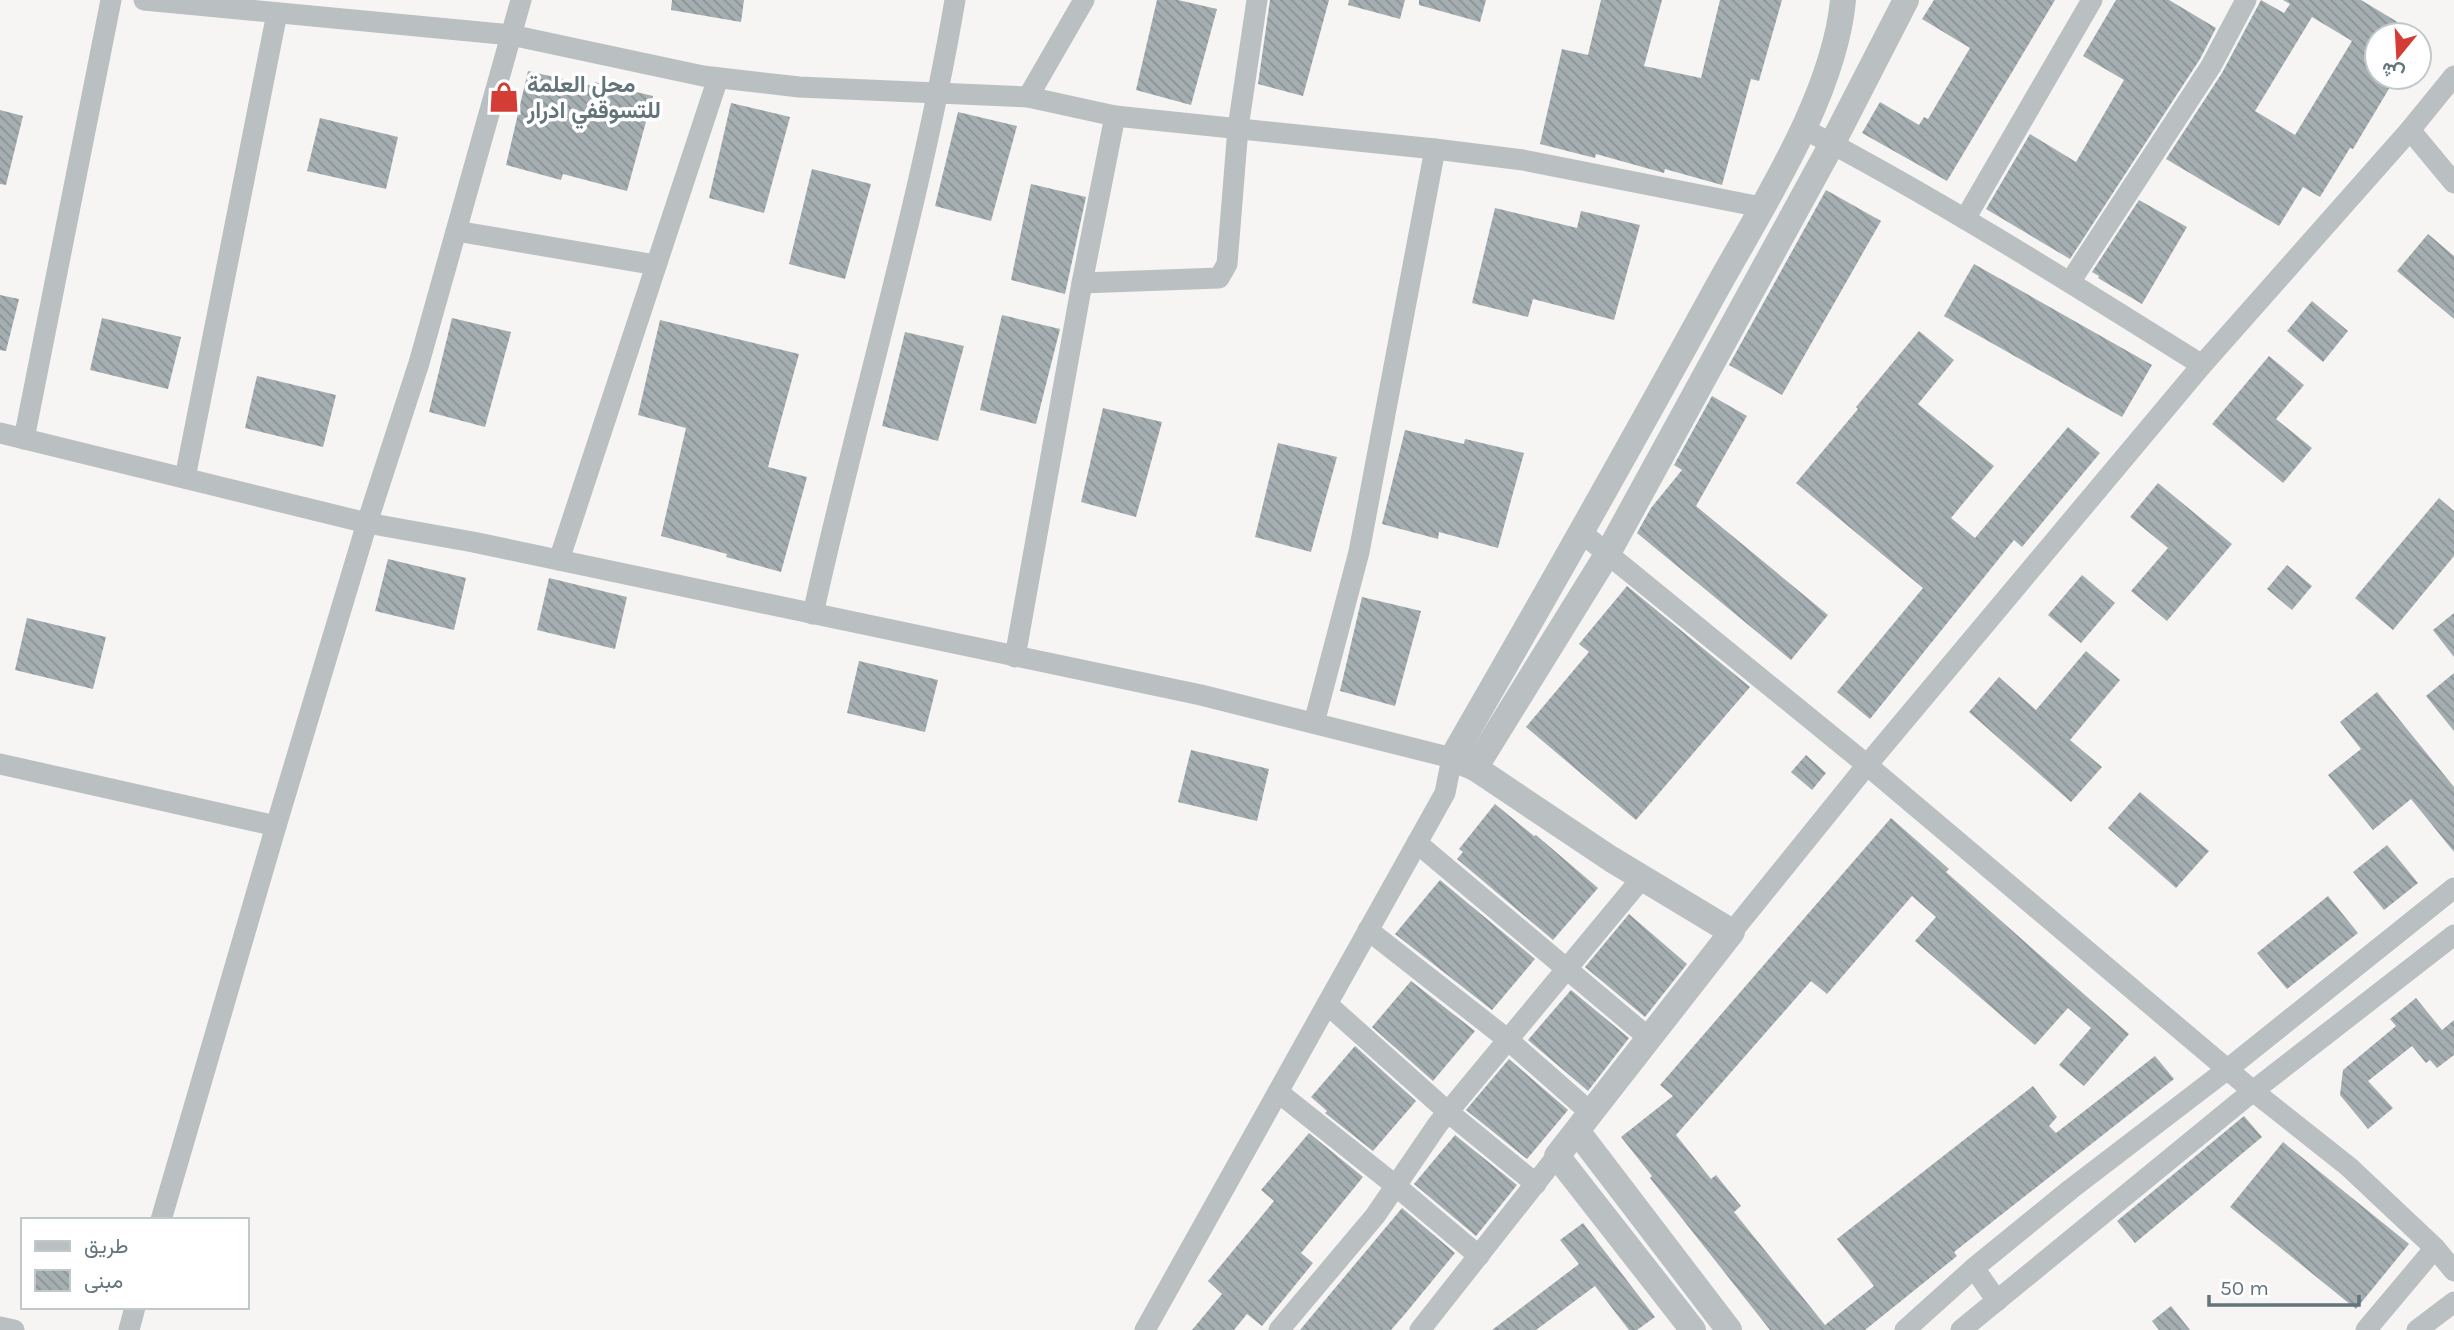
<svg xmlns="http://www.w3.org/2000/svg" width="2454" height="1330" font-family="Karla,Vazirmatn,sans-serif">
<defs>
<pattern id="building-back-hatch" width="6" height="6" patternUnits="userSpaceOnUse" patternTransform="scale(1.75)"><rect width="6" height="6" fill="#a5aeb1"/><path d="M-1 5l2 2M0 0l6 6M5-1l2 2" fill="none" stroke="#8a9295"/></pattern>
</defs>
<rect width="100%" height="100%" fill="#f6f5f3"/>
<g fill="url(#building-back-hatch)" fill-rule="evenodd">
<polygon points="672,0 744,0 741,22 671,10"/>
<polygon points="1157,0 1178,0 1217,9 1191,105 1136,90"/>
<polygon points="1270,0 1329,0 1303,96 1258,84"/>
<polygon points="1349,0 1405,0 1400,19 1348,5"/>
<polygon points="1419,0 1486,0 1480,22 1419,5"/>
<polygon points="1601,0 1662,0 1644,66 1701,78 1720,0 1782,0 1759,81 1751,79 1722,185 1665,169 1664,173 1596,154 1595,158 1540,144 1562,49 1588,55"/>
<polygon points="1934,0 2055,0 1947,181 1862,133 1880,102 1919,125 1924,117 1928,119 1970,48 1922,19"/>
<polygon points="2116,0 2169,0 2216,28 2200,59 2070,259 1986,209 2030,134 2076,162 2124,80 2083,56"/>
<path d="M2261 0 2284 13 2290 4 2283 0H2361L2419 35H2377V77H2396L2353 149 2350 148 2320 197 2303 187 2279 226 2166 159 2222 73ZM2312 17 2352 41 2295 135 2255 111Z"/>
<polygon points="528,71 593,86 594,82 653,96 627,191 563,174 561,180 506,165"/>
<polygon points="731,103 790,117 764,213 709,198"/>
<polygon points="0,110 23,116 6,185 0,184"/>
<polygon points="958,112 1017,126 991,221 935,206"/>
<polygon points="320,118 398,137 386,189 307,171"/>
<polygon points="812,169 871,184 845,279 789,264"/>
<polygon points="1031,184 1086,197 1065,294 1011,280"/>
<polygon points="1826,190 1881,221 1782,395 1729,365"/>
<polygon points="2139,200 2187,227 2142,304 2098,278 2099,276 2092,272"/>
<polygon points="1495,208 1577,228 1581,211 1640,225 1614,320 1533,299 1528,317 1472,303"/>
<polygon points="2428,234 2454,256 2454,319 2397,271"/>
<polygon points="1974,264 2152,365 2122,417 1944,316"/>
<polygon points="0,295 19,299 6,351 0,350"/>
<polygon points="2312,301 2348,331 2323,362 2287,331"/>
<polygon points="1002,315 1060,329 1036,424 980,410"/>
<polygon points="102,318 181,337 168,389 90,370"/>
<polygon points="452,318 511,332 485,427 429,412"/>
<polygon points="660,320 799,354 768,467 807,477 781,572 726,557 727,554 661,536 686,428 638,415"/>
<polygon points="1919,331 1954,360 1918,404 1994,466 1951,518 1975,538 2068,427 2100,453 2022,547 2014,540 1870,719 1837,692 1923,588 1796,483 1858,409 1856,407"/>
<polygon points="905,332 964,346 938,441 882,426"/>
<polygon points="2269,356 2304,385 2276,419 2312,448 2283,483 2212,424"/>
<polygon points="257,376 336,395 323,447 245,428"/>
<polygon points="1712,396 1747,416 1696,506 1828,615 1791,660 1637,533 1651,508 1682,470 1674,465"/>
<polygon points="1103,408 1162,422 1136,517 1081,502"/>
<polygon points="1405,430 1464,444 1465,439 1524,453 1498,548 1439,532 1438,539 1382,524"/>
<polygon points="1278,443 1337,457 1311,552 1255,537"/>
<polygon points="2158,483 2232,544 2167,621 2131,591 2168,548 2130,517"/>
<polygon points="2439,498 2454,511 2454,556 2393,630 2355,598"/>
<polygon points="388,559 466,578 454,630 375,611"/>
<polygon points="2287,565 2312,586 2292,610 2267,589"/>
<polygon points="2082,575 2115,603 2081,643 2048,615"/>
<polygon points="549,578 627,597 615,649 537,630"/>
<polygon points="1627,586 1750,687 1636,820 1526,727 1589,652 1579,644"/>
<polygon points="1362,597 1421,611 1395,706 1340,691"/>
<polygon points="2454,613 2454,657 2433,630"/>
<polygon points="27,618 106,637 93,689 15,670"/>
<polygon points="2086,651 2120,680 2070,740 2102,767 2071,802 1969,712 1999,677 2036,710"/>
<polygon points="859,661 938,680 925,732 847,713"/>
<polygon points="2454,673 2454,731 2426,696"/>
<polygon points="2377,692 2454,787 2454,852 2411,799 2373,830 2328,775 2361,749 2340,722"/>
<polygon points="1191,750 1269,769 1257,821 1178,802"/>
<polygon points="1806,755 1826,773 1812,790 1791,772"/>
<polygon points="2140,792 2209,851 2176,888 2108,828"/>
<polygon points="1495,804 1534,836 1536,835 1598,888 1553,940 1457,859 1463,852 1459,849"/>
<polygon points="1891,818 1949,869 1946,872 2129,1034 2084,1086 2059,1065 2091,1028 2068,1008 2035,1045 1915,941 1936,917 1912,896 1827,994 1811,981 1676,1135 1711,1179 1716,1175 1741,1206 1734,1212 1825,1325 1874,1286 1837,1239 2033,1086 2057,1117 2049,1126 2056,1133 2155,1056 2174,1079 1954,1252 1957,1256 1865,1330 1770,1330 1650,1178 1652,1176 1621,1137 1673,1096 1660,1085"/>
<polygon points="2387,845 2418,883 2384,910 2353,872"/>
<polygon points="1440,880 1535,959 1492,1010 1395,934"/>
<polygon points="2328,896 2358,933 2287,989 2257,953"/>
<polygon points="1629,914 1687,964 1645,1017 1585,967"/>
<polygon points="1411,981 1475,1031 1433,1081 1372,1027"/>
<polygon points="1571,990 1629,1038 1588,1091 1528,1040"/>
<polygon points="2416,998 2442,1030 2454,1020 2454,1055 2437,1068 2430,1060 2426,1063 2412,1046 2368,1081 2393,1108 2368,1129 2340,1095 2343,1070 2396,1026 2390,1019"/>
<polygon points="1355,1046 1416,1101 1373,1151 1325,1113 1327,1111 1311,1097"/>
<polygon points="1509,1059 1568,1110 1527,1159 1466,1110"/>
<polygon points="2244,1116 2262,1137 2135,1243 2117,1221"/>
<polygon points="1309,1133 1363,1177 1301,1253 1313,1263 1262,1326 1247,1314 1234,1330 1192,1330 1222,1294 1208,1281 1274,1201 1261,1190"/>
<polygon points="1455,1135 1517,1185 1476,1236 1414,1184"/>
<polygon points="2283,1142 2409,1244 2356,1309 2230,1207"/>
<polygon points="1402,1208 1455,1253 1405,1314 1391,1330 1300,1330"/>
<polygon points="1583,1223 1655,1317 1637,1330 1629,1330 1595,1286 1536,1330 1492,1330 1579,1264 1560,1240"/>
<polygon points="2171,1306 2190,1330 2159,1330 2152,1321"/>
</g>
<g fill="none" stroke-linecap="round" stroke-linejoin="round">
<g stroke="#bac0c2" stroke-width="21">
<polyline points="144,0 511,35 703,76 799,87 1028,97 1115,116 1435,149 1523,160 1761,207"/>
<polyline points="1028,97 1084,0"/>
<path d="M1804 129C1940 200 2071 283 2202 365"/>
<polyline points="2410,130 2454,183"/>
<polyline points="1965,219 2092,0"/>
<polyline points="456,231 656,265"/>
<polyline points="2070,282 2211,66 2246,0"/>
<polyline points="1082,283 1219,278 1227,264 1238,128 1257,0"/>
<polyline points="0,433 367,523 473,542 1201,695 1452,758 1445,793 1145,1330"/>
<polyline points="24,439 111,0"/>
<polyline points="185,478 277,13"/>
<polyline points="1582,533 1867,765 2253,1091 2349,1167 2435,1248 2454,1271"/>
<polyline points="559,560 718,78"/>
<path d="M813 614C858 409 920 207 955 0"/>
<polyline points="1015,657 1082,283 1115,116"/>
<polyline points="1314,723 1359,552 1435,149"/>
<polyline points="0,764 276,826"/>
<polyline points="1417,843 1649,1038"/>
<polyline points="1368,930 1507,1039 1591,1113"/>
<polyline points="1732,932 1867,765 2202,365 2410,130 2454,76"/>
<polyline points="1327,1004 1448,1112 1536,1184"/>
<polyline points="1278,1092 1396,1186 1479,1256"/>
<polyline points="161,1220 276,826 367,523 419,363 521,0"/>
<polyline points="1974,1268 1997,1301"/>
<polyline points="0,1327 14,1330"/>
<polyline points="129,1330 135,1307"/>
<polyline points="1279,1330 1375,1216 1438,1124 1642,878"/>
<polyline points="1420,1330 1557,1156"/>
<polyline points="1905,1330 1974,1268 2071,1189 2229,1068 2454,888"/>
<polyline points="1961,1330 2253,1091 2454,935"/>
<polyline points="2366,1330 2435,1248"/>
<polyline points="2417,1330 2454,1302"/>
</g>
<g stroke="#bac0c2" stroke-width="26">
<polyline points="1475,768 1608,553 1832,144 1906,0"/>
<polyline points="1577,1131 1729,1330"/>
<path d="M1693 1330 1557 1156 1732 932 1611 859 1475 768 1452 758C1541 604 1628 450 1713 295 1760 209 1834 98 1843 0"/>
</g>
</g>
<defs>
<symbol id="shop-bare" viewBox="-9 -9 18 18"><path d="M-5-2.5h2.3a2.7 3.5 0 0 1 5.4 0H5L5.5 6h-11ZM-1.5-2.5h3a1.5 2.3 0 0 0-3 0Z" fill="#d33d36" stroke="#fff" stroke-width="2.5" paint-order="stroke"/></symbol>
</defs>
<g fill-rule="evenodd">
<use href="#shop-bare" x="482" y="75" width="44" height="44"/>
</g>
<g text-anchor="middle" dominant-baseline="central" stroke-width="7" stroke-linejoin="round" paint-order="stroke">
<g font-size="23" font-weight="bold" fill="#63757b" stroke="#fff" text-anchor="start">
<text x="527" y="84">محل العلمة<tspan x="527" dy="26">للتسوقفي ادرار</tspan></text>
</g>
</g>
<rect x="21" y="1218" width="228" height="91" fill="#ffffff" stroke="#c1c8ca" stroke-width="2"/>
<rect x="35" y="1241" width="35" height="10" fill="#bac0c2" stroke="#c1c8ca" stroke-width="2"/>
<text x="84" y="1253" font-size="21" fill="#63757b">طريق</text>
<rect x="35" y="1270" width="35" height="21" fill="url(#building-back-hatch)" stroke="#c1c8ca" stroke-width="2"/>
<text x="84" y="1288" font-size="21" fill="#63757b">مبنى</text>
<g transform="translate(2398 56) rotate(198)"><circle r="33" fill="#ffffff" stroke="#c1c8ca" stroke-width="2"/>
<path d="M0-5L12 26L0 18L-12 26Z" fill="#d33d36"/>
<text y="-10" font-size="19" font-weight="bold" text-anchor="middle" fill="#63757b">ش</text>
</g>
<path d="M2209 1295v10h150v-10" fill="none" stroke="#63757b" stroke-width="3.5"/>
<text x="2220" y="1295" font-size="21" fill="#63757b" stroke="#ffffff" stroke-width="5" paint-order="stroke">50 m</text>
</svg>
